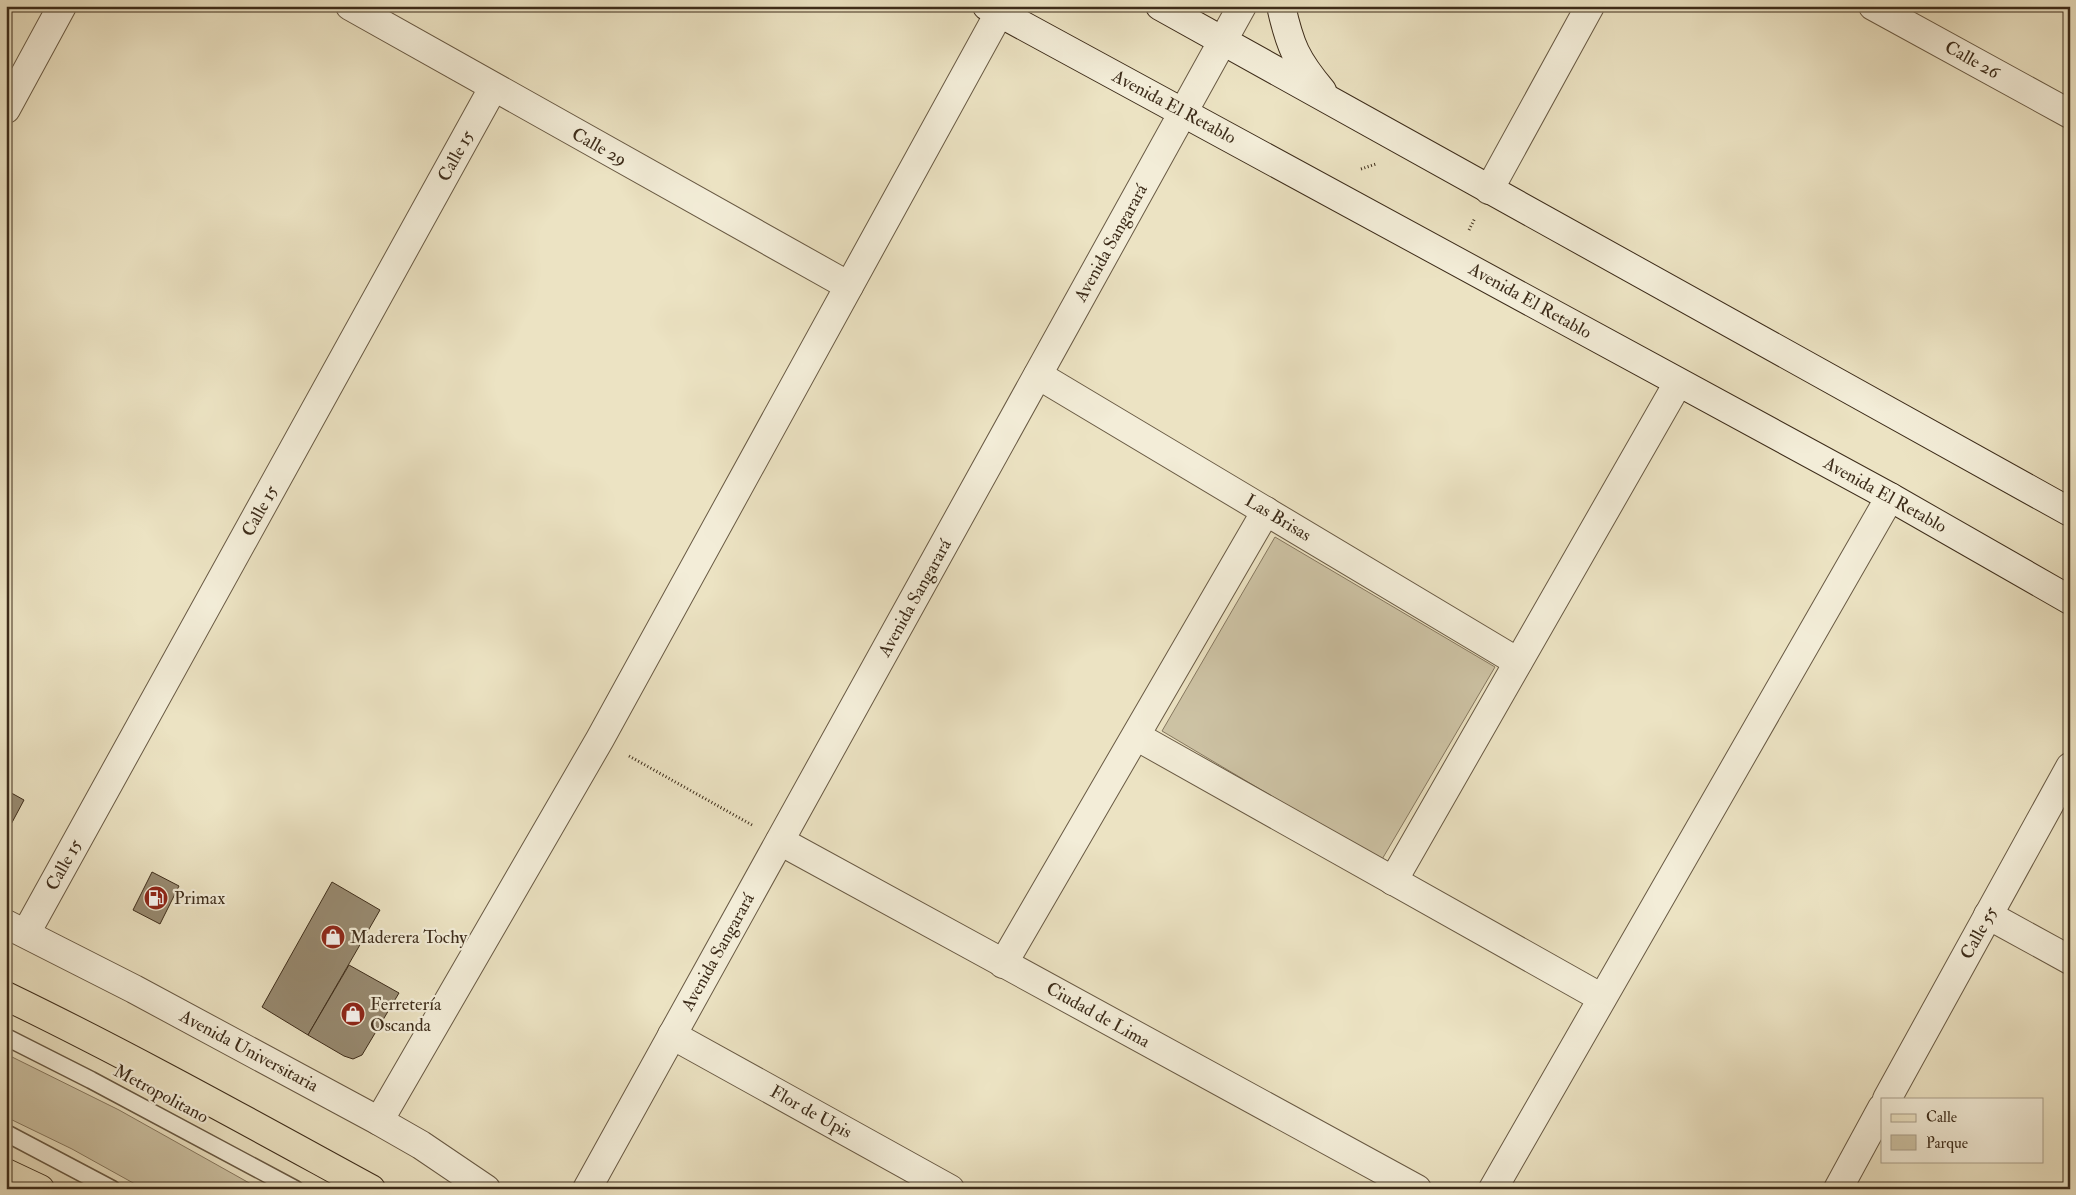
<svg xmlns="http://www.w3.org/2000/svg" width="2076" height="1195" font-family="'IM FELL Double Pica',serif">
<rect width="100%" height="100%" fill="#ece3c3"/>
<filter id="stains"><feTurbulence type="fractalNoise" baseFrequency=".004" numOctaves="4"/><feColorMatrix values="0 0 0 0 .2 0 0 0 0 .09 0 0 0 0 .02 0 0 0 .5 -.17"/></filter>
<radialGradient id="worn" r=".72"><stop offset=".6" stop-color="#630" stop-opacity="0"/><stop offset="1" stop-color="#630" stop-opacity=".3"/></radialGradient>
<g fill="#cec4a6" stroke="#867860">
<polygon points="1275,537 1495,667 1381,861 1162,731"/>
<polygon points="6,1054 119,1110 260,1189 144,1189 72,1149 6,1117"/>
</g>
<g fill="#988b72" stroke="#3d2c1a">
<polygon points="6,790 24,800 8,830 6,829"/>
<polygon points="152,872 179,886 160,924 133,910"/>
<polygon points="332,882 380,910 308,1035 262,1007"/>
<polygon points="349,965 399,993 362,1055 353,1059 344,1056 308,1035"/>
</g>
<g fill="none" stroke-linecap="round" stroke-linejoin="round">
<defs>
<g id="service">
<polyline points="6,1037 91,1080 295,1189"/>
<polyline points="6,1133 112,1189"/>
</g>
<g id="minor">
<polyline points="350,6 849,286"/>
<polyline points="1873,6 2070,114"/>
<polyline points="6,109 62,6"/>
<polyline points="1489,190 1590,6"/>
<polyline points="1038,375 1518,662"/>
<polyline points="1136,736 1602,998"/>
<polyline points="780,841 1417,1189"/>
<polyline points="1393,881 1678,383"/>
<polyline points="1988,915 2070,960"/>
<polyline points="6,924 134,989 379,1121 421,1145 486,1189"/>
<polyline points="26,933 493,88"/>
<polyline points="1003,964 1266,511"/>
<polyline points="672,1035 950,1189"/>
<polyline points="1887,1099 2070,767"/>
<polyline points="1493,1189 1890,497"/>
<polyline points="1838,1189 1882,1108"/>
</g>
<g id="tertiary">
<polyline points="379,1121 600,739 1003,6"/>
<polyline points="587,1189 1242,6"/>
</g>
<g id="secondary">
<polyline points="987,6 1890,497 2070,600"/>
<polyline points="1160,6 2070,512"/>
<path d="M1281 6C1290 46 1296 60 1322 91"/>
</g>
<g id="primary">
<path d="M6 996C130 1056 250 1123 371 1189"/>
<polyline points="6,1173 40,1189"/>
</g>
</defs>
<use href="#service" stroke="#695a44" stroke-width="19"/>
<use href="#minor" stroke="#695a44" stroke-width="30"/>
<use href="#tertiary" stroke="#695a44" stroke-width="30"/>
<use href="#secondary" stroke="#3d2c1a" stroke-width="30"/>
<use href="#primary" stroke="#3d2c1a" stroke-width="30"/>
<g stroke="#3d2c1a" stroke-width="3" stroke-dasharray="1 2.5" stroke-linecap="butt">
<polyline points="1361,169 1376,164"/>
<polyline points="1469,230 1475,218"/>
<polyline points="629,756 752,825"/>
</g>
<use href="#service" stroke="#f3edd8" stroke-width="16"/>
<use href="#minor" stroke="#f3edd8" stroke-width="28"/>
<use href="#tertiary" stroke="#f3edd8" stroke-width="28"/>
<use href="#secondary" stroke="#f3edd8" stroke-width="28"/>
<use href="#primary" stroke="#ece3c3" stroke-width="28"/>
</g>
<defs>
<symbol id="fuel-disc" viewBox="-11 -11 22 22"><circle r="9.5" fill="#8f2418" stroke="#f3edd8"/><path d="M-5.5-6h7V0h2V4h1.3V-2.5L3-4.5l.8-.8L6-3V5H2.5V1h-1V6h-7ZM-4.2-4.7v3.2H.2V-4.7Z" fill="#fff"/></symbol>
<symbol id="shop-disc" viewBox="-11 -11 22 22"><circle r="9.5" fill="#8f2418" stroke="#f3edd8"/><path d="M-5-2.5h2.3a2.7 3.5 0 0 1 5.4 0H5L5.5 6h-11ZM-1.5-2.5h3a1.5 2.3 0 0 0-3 0Z" fill="#fff"/></symbol>
</defs>
<g fill-rule="evenodd">
<use href="#fuel-disc" x="142" y="884" width="28" height="28"/>
<use href="#shop-disc" x="319" y="923" width="28" height="28"/>
<use href="#shop-disc" x="339" y="1000" width="28" height="28"/>
</g>
<g text-anchor="middle" dominant-baseline="central" stroke-width="4.5" stroke-linejoin="round" paint-order="stroke">
<g font-size="18" fill="#3d2c1a" stroke="#f3edd8">
<text transform="translate(1972 60) rotate(29)">Calle 26</text>
<text transform="translate(1174 107) rotate(28)">Avenida El Retablo</text>
<text transform="translate(599 147) rotate(29)">Calle 29</text>
<text transform="translate(456 156) rotate(-61)">Calle 15</text>
<text transform="translate(1111 243) rotate(-61)">Avenida Sangarará</text>
<text transform="translate(1530 301) rotate(29)">Avenida El Retablo</text>
<text transform="translate(1885 495) rotate(29)">Avenida El Retablo</text>
<text transform="translate(260 511) rotate(-61)">Calle 15</text>
<text transform="translate(1278 518) rotate(31)">Las Brisas</text>
<text transform="translate(915 598) rotate(-61)">Avenida Sangarará</text>
<text transform="translate(64 865) rotate(-61)">Calle 15</text>
<text transform="translate(1979 933) rotate(-61)">Calle 55</text>
<text transform="translate(718 952) rotate(-61)">Avenida Sangarará</text>
<text transform="translate(1098 1015) rotate(29)">Ciudad de Lima</text>
<text transform="translate(249 1051) rotate(28)">Avenida Universitaria</text>
<text transform="translate(161 1094) rotate(28)">Metropolitano</text>
<text transform="translate(811 1112) rotate(29)">Flor de Upis</text>
</g>
<g font-size="18" fill="#3d2c1a" stroke="#f3edd8" text-anchor="start">
<text x="174" y="898">Primax</text>
<text x="350" y="937">Maderera Tochy</text>
<text x="370" y="1004">Ferretería<tspan x="370" dy="21">Oscanda</tspan></text>
</g>
</g>
<rect width="2076" height="1195" fill="none" stroke="#ece3c3" stroke-width="25"/>
<rect x="8" y="8" width="2061" height="1180" fill="none" stroke="#3d2c1a" stroke-width="2.5"/>
<rect x="12" y="12" width="2051" height="1170" fill="none" stroke="#3d2c1a"/>
<rect x="1881" y="1098" width="162" height="65" fill="#f3edd8" stroke="#aaa08c"/>
<rect x="1891" y="1114" width="25" height="8" fill="#ece3c3" stroke="#aaa08c"/>
<text x="1926" y="1122" font-size="15" fill="#3d2c1a">Calle</text>
<rect x="1891" y="1135" width="25" height="15" fill="#cec4a6" stroke="#aaa08c"/>
<text x="1926" y="1148" font-size="15" fill="#3d2c1a">Parque</text>
<rect width="100%" height="100%" filter="url(#stains)"/>
<rect width="100%" height="100%" fill="url(#worn)"/>
</svg>
